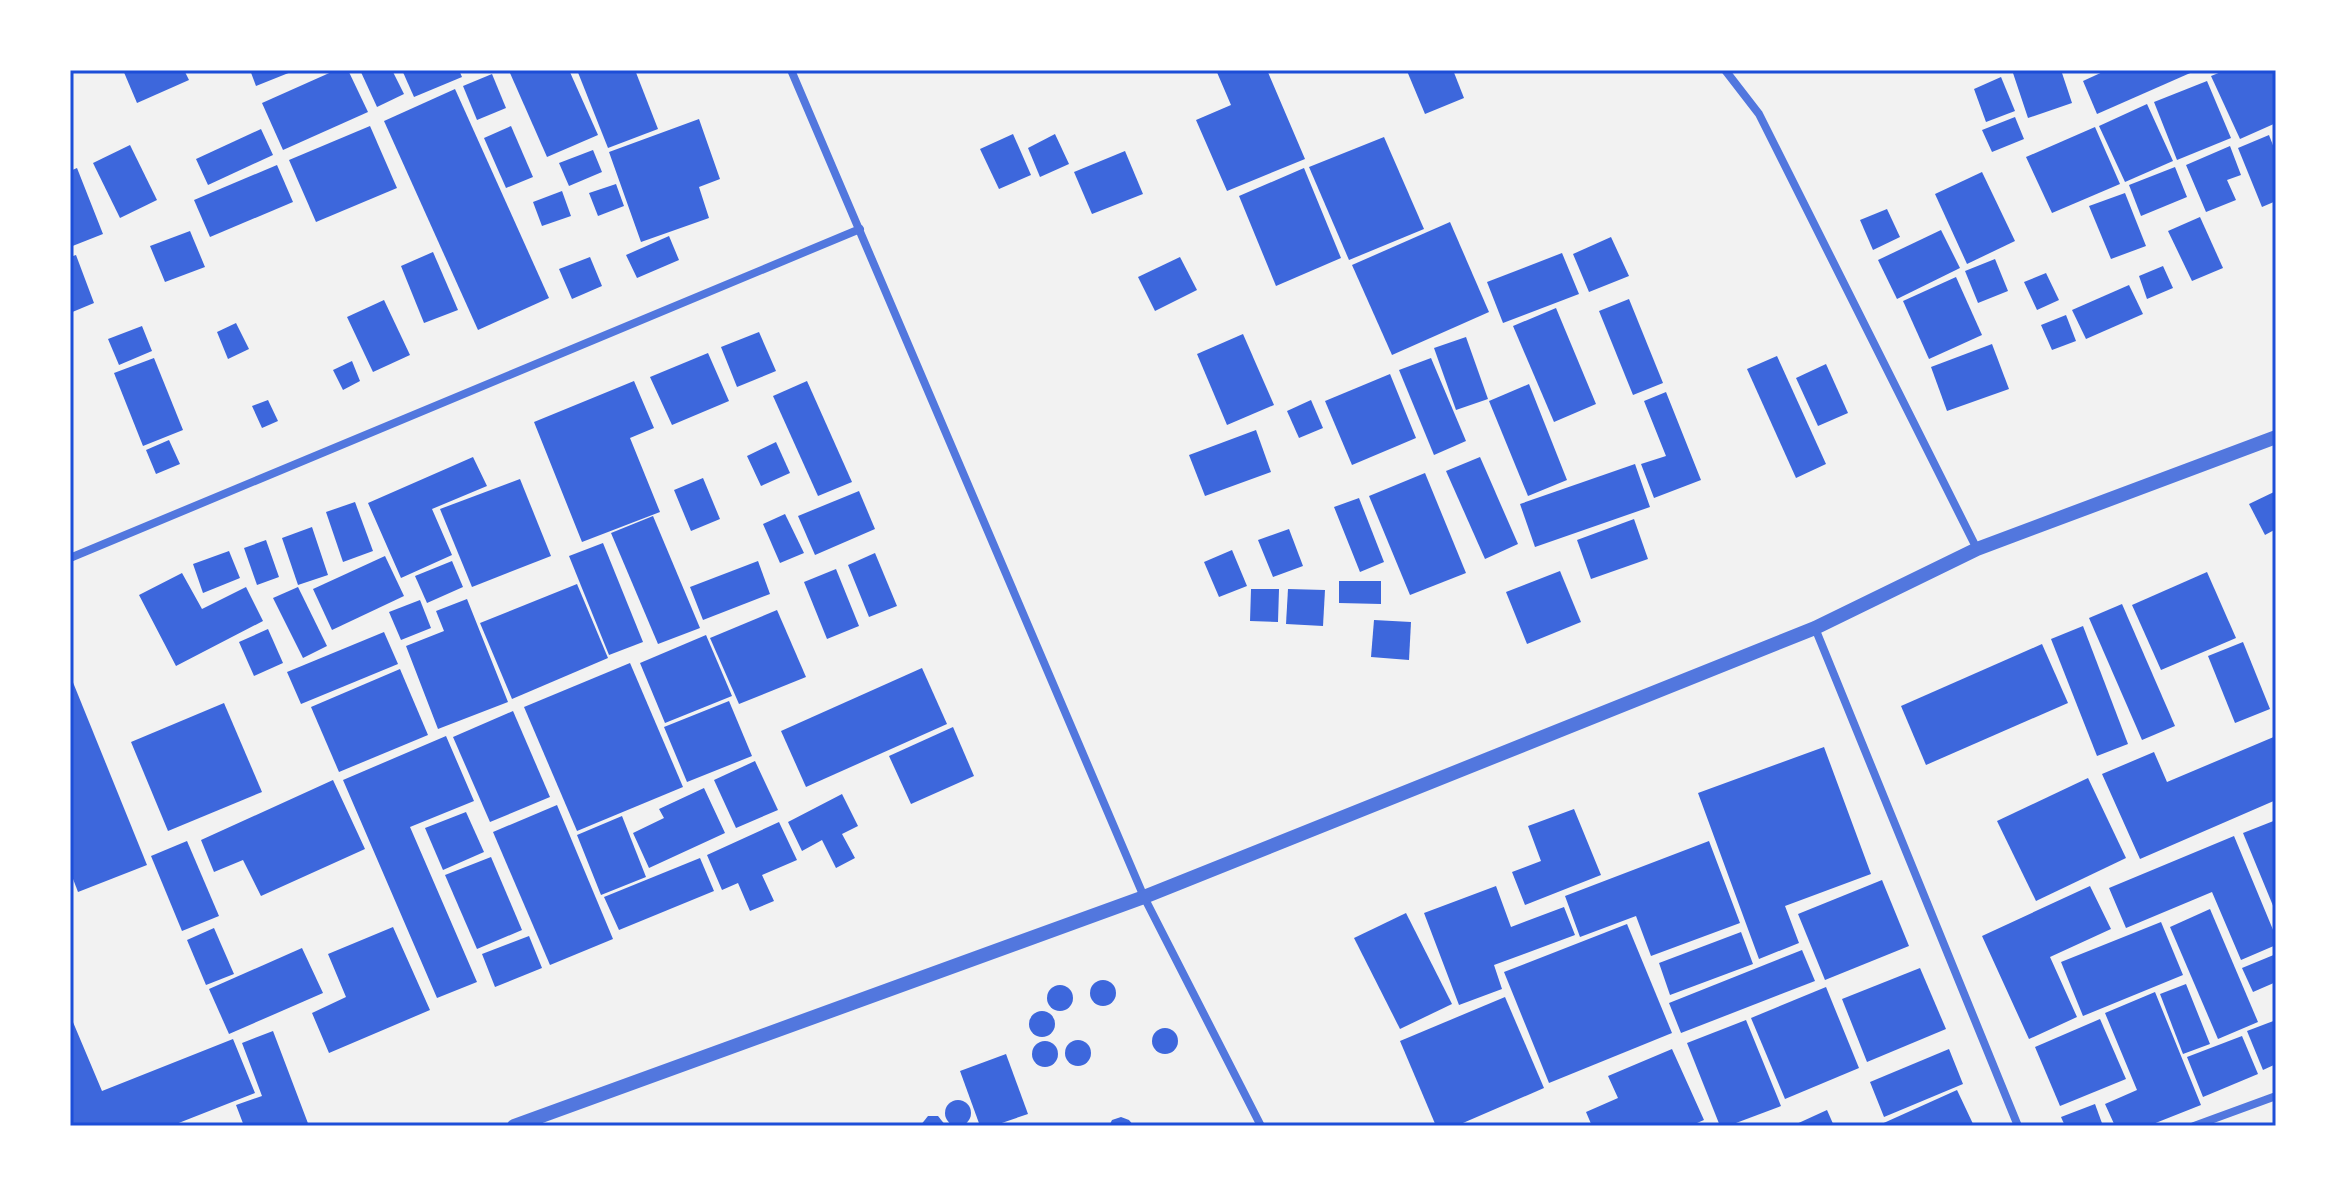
<svg xmlns="http://www.w3.org/2000/svg" width="2346" height="1196" font-family="Signika,sans-serif">
<rect width="100%" height="100%" fill="#f2f2f2"/>
<g fill="#3d67dc">
<polygon points="123,70 184,70 189,80 137,103"/>
<polygon points="250,70 296,70 256,86"/>
<polygon points="336,70 348,70 368,112 283,150 262,103"/>
<polygon points="360,70 392,70 404,94 377,107"/>
<polygon points="402,70 459,70 462,77 414,97"/>
<polygon points="517,70 569,70 598,135 547,157 510,73"/>
<polygon points="577,70 635,70 658,129 608,148"/>
<polygon points="1216,70 1267,70 1305,159 1227,191 1196,120 1231,105"/>
<polygon points="1453,70 1464,98 1425,114 1407,71"/>
<polygon points="2012,70 2061,70 2072,103 2028,118"/>
<polygon points="2107,70 2197,70 2097,114 2083,81"/>
<polygon points="2226,70 2276,70 2276,123 2240,139 2211,76"/>
<polygon points="492,74 506,108 477,120 463,86"/>
<polygon points="2001,77 2015,111 1986,122 1974,89"/>
<polygon points="2207,81 2231,138 2177,160 2154,102"/>
<polygon points="455,89 549,298 478,330 384,121"/>
<polygon points="2147,104 2173,161 2125,182 2099,126"/>
<polygon points="2015,117 2024,139 1992,152 1982,130"/>
<polygon points="699,119 720,179 699,187 709,218 641,242 609,152"/>
<polygon points="370,126 397,188 316,222 289,160"/>
<polygon points="511,126 533,177 506,188 484,138"/>
<polygon points="2095,127 2120,184 2052,213 2026,157"/>
<polygon points="261,129 273,155 208,185 196,159"/>
<polygon points="1013,134 1031,175 999,189 980,149"/>
<polygon points="1055,134 1069,164 1040,177 1028,148"/>
<polygon points="2269,135 2276,153 2276,201 2262,207 2238,148"/>
<polygon points="1384,137 1424,229 1349,260 1309,167"/>
<polygon points="130,145 157,200 120,218 93,163"/>
<polygon points="2230,146 2241,175 2227,180 2236,200 2206,212 2186,165"/>
<polygon points="593,150 602,172 569,186 559,163"/>
<polygon points="1125,151 1143,194 1092,214 1074,172"/>
<polygon points="277,165 293,202 210,237 194,200"/>
<polygon points="2175,167 2187,197 2141,216 2129,185"/>
<polygon points="77,168 103,234 70,247 70,171"/>
<polygon points="1304,168 1341,258 1276,286 1239,196"/>
<polygon points="1982,172 2015,241 1967,264 1935,194"/>
<polygon points="616,184 624,206 598,216 589,193"/>
<polygon points="562,191 571,216 542,226 533,202"/>
<polygon points="2125,193 2146,246 2111,259 2089,206"/>
<polygon points="1887,209 1900,237 1873,250 1860,220"/>
<polygon points="2200,217 2223,268 2192,281 2168,231"/>
<polygon points="1450,222 1489,312 1392,355 1352,265"/>
<polygon points="1941,230 1960,268 1897,299 1878,260"/>
<polygon points="190,231 205,267 165,282 150,246"/>
<polygon points="669,236 679,260 637,278 626,255"/>
<polygon points="1611,237 1629,276 1589,292 1573,254"/>
<polygon points="433,252 458,310 424,323 401,266"/>
<polygon points="1562,253 1579,294 1503,323 1487,282"/>
<polygon points="76,255 94,303 70,313 70,257"/>
<polygon points="590,257 602,286 572,299 559,269"/>
<polygon points="1180,257 1197,290 1155,311 1138,277"/>
<polygon points="1995,259 2008,291 1978,303 1965,271"/>
<polygon points="2163,266 2173,288 2147,299 2139,276"/>
<polygon points="2046,273 2059,300 2037,310 2024,282"/>
<polygon points="1956,277 1982,335 1929,359 1903,301"/>
<polygon points="2129,285 2143,314 2086,339 2072,310"/>
<polygon points="1629,299 1663,383 1633,395 1599,311"/>
<polygon points="384,300 410,355 373,372 347,317"/>
<polygon points="1556,308 1596,404 1554,422 1513,326"/>
<polygon points="2066,315 2076,341 2052,350 2041,325"/>
<polygon points="236,323 249,349 228,359 217,332"/>
<polygon points="142,326 152,351 119,365 108,339"/>
<polygon points="759,332 776,371 737,387 721,347"/>
<polygon points="1243,334 1274,405 1227,425 1197,354"/>
<polygon points="1466,337 1488,399 1456,410 1434,348"/>
<polygon points="1992,344 2009,389 1947,411 1931,367"/>
<polygon points="708,353 729,401 672,425 650,377"/>
<polygon points="1777,356 1826,464 1796,478 1747,369"/>
<polygon points="154,358 183,430 143,446 114,373"/>
<polygon points="1431,358 1466,441 1434,455 1399,370"/>
<polygon points="352,361 360,381 343,390 333,370"/>
<polygon points="1826,364 1848,413 1818,426 1796,378"/>
<polygon points="1390,374 1416,438 1352,465 1325,401"/>
<polygon points="634,381 654,428 630,438 660,512 582,542 534,422"/>
<polygon points="807,381 852,482 818,496 773,396"/>
<polygon points="1529,384 1567,480 1528,496 1489,401"/>
<polygon points="1666,392 1701,480 1654,498 1641,464 1666,456 1644,401"/>
<polygon points="268,400 278,421 262,428 252,406"/>
<polygon points="1311,400 1323,428 1299,438 1287,411"/>
<polygon points="1256,430 1271,472 1205,496 1189,455"/>
<polygon points="169,440 180,464 156,474 146,450"/>
<polygon points="776,442 790,473 761,486 747,456"/>
<polygon points="473,457 487,486 432,509 452,555 401,578 368,503"/>
<polygon points="1480,457 1518,544 1485,559 1446,471"/>
<polygon points="1635,464 1650,507 1535,547 1520,504"/>
<polygon points="1425,473 1466,573 1410,595 1369,496"/>
<polygon points="703,478 720,519 691,531 674,490"/>
<polygon points="520,479 551,556 472,587 440,509"/>
<polygon points="859,491 875,529 815,555 798,516"/>
<polygon points="2276,491 2276,529 2265,535 2249,504"/>
<polygon points="1359,498 1384,562 1360,572 1334,507"/>
<polygon points="355,502 373,551 343,562 326,512"/>
<polygon points="785,514 804,553 780,563 763,524"/>
<polygon points="653,516 700,628 658,644 611,533"/>
<polygon points="1634,519 1648,559 1591,579 1577,540"/>
<polygon points="312,527 328,575 298,585 282,538"/>
<polygon points="1289,529 1303,566 1273,577 1258,540"/>
<polygon points="266,540 279,577 257,585 244,548"/>
<polygon points="603,543 643,642 609,655 569,556"/>
<polygon points="1232,550 1247,586 1219,597 1204,562"/>
<polygon points="229,551 240,578 203,593 193,564"/>
<polygon points="875,553 897,606 869,617 848,565"/>
<polygon points="385,556 404,596 332,630 313,589"/>
<polygon points="452,561 463,587 427,603 415,576"/>
<polygon points="758,561 770,594 703,620 690,587"/>
<polygon points="836,569 859,626 827,639 804,582"/>
<polygon points="1560,571 1581,622 1527,644 1506,592"/>
<polygon points="2207,572 2236,638 2161,670 2132,605"/>
<polygon points="182,573 202,609 246,587 263,621 176,666 139,595"/>
<polygon points="1339,581 1381,581 1381,604 1339,603"/>
<polygon points="577,584 608,658 512,699 480,623"/>
<polygon points="298,587 327,646 303,658 273,598"/>
<polygon points="1251,589 1279,589 1278,622 1250,621"/>
<polygon points="1288,589 1325,590 1323,626 1286,624"/>
<polygon points="467,599 508,702 438,729 406,646 444,631 436,611"/>
<polygon points="420,600 431,628 401,640 389,612"/>
<polygon points="2122,604 2175,726 2142,740 2089,618"/>
<polygon points="777,610 806,677 739,704 710,638"/>
<polygon points="1374,620 1411,622 1409,660 1371,657"/>
<polygon points="2083,626 2128,744 2097,756 2051,639"/>
<polygon points="268,629 283,663 254,676 239,642"/>
<polygon points="384,632 398,664 301,704 287,672"/>
<polygon points="706,635 732,696 665,723 640,663"/>
<polygon points="2243,642 2270,709 2235,723 2208,656"/>
<polygon points="2042,644 2068,703 1926,765 1901,706"/>
<polygon points="630,663 683,787 577,831 524,707"/>
<polygon points="922,668 947,724 806,787 781,731"/>
<polygon points="400,669 428,735 339,772 311,707"/>
<polygon points="70,675 147,865 78,892 70,871"/>
<polygon points="729,701 752,756 687,782 664,727"/>
<polygon points="224,703 262,792 168,831 131,742"/>
<polygon points="513,711 550,797 490,822 453,737"/>
<polygon points="953,727 974,776 911,804 889,756"/>
<polygon points="446,736 474,801 410,827 477,982 437,998 343,780"/>
<polygon points="2276,736 2276,800 2140,859 2102,774 2154,752 2167,782"/>
<polygon points="1824,747 1871,874 1785,906 1799,943 1759,959 1698,793"/>
<polygon points="755,761 778,810 736,828 714,780"/>
<polygon points="2088,778 2126,858 2036,901 1997,821"/>
<polygon points="333,780 365,849 261,896 243,860 214,872 201,840"/>
<polygon points="704,788 725,833 649,868 633,833 664,818 659,809"/>
<polygon points="842,794 858,826 842,834 855,858 836,868 822,840 802,851 788,822"/>
<polygon points="557,805 613,939 550,965 493,832"/>
<polygon points="1574,809 1601,875 1525,905 1512,872 1541,861 1528,826"/>
<polygon points="466,812 484,852 443,870 425,828"/>
<polygon points="622,816 646,877 601,895 577,835"/>
<polygon points="2276,820 2276,913 2243,833"/>
<polygon points="779,822 797,860 762,875 774,901 750,911 738,883 722,890 707,855"/>
<polygon points="2234,836 2276,937 2276,945 2241,960 2212,892 2126,928 2109,888"/>
<polygon points="187,841 219,916 182,931 151,856"/>
<polygon points="1709,841 1740,923 1651,956 1636,916 1580,937 1565,896"/>
<polygon points="491,857 522,930 477,949 445,875"/>
<polygon points="700,858 714,891 619,930 604,897"/>
<polygon points="1882,880 1909,946 1825,980 1798,914"/>
<polygon points="1496,886 1511,927 1564,907 1575,935 1494,965 1502,989 1459,1005 1424,913"/>
<polygon points="2090,886 2111,929 2050,957 2077,1017 2029,1039 1982,936"/>
<polygon points="2210,909 2258,1022 2218,1039 2170,927"/>
<polygon points="1406,913 1452,1004 1400,1029 1354,938"/>
<polygon points="2161,922 2183,975 2083,1016 2061,962"/>
<polygon points="1627,924 1672,1033 1549,1083 1504,972"/>
<polygon points="393,927 430,1010 329,1053 312,1013 346,997 328,954"/>
<polygon points="214,928 234,974 206,985 187,940"/>
<polygon points="1741,932 1753,964 1670,995 1659,963"/>
<polygon points="529,936 542,968 495,987 482,954"/>
<polygon points="302,948 323,993 229,1034 209,989"/>
<polygon points="1802,950 1815,981 1681,1033 1669,1003"/>
<polygon points="2276,954 2276,982 2253,992 2242,968"/>
<polygon points="1920,968 1946,1029 1867,1062 1842,999"/>
<circle cx="1103" cy="993" r="13"/>
<polygon points="2186,984 2210,1044 2183,1054 2160,994"/>
<circle cx="1060" cy="998" r="13"/>
<polygon points="1826,987 1859,1068 1785,1099 1751,1018"/>
<polygon points="2155,992 2201,1105 2148,1126 2115,1126 2105,1104 2137,1090 2105,1013"/>
<polygon points="1505,997 1544,1088 1456,1126 1436,1126 1400,1041"/>
<circle cx="1042" cy="1024" r="13"/>
<polygon points="70,1015 102,1091 233,1039 255,1093 171,1126 70,1126"/>
<polygon points="2100,1019 2126,1079 2060,1106 2035,1047"/>
<polygon points="1746,1020 1781,1106 1728,1126 1720,1126 1687,1043"/>
<polygon points="2276,1020 2276,1064 2263,1070 2247,1031"/>
<circle cx="1165" cy="1041" r="13"/>
<polygon points="273,1031 309,1126 244,1126 236,1105 262,1096 242,1043"/>
<polygon points="2242,1036 2258,1074 2203,1097 2187,1057"/>
<circle cx="1078" cy="1053" r="13"/>
<circle cx="1045" cy="1054" r="13"/>
<polygon points="1672,1049 1704,1120 1690,1126 1592,1126 1586,1112 1618,1098 1608,1076"/>
<polygon points="1949,1049 1963,1084 1884,1117 1870,1082"/>
<polygon points="1006,1054 1028,1114 993,1126 980,1126 960,1071"/>
<polygon points="1957,1090 1974,1126 1877,1126"/>
<circle cx="958" cy="1113" r="13"/>
<polygon points="2095,1104 2103,1126 2065,1126 2061,1117"/>
<polygon points="1827,1110 1834,1126 1792,1126"/>
<polygon points="928,1116 938,1116 946,1126 920,1126"/>
<polygon points="1121,1117 1129,1120 1134,1126 1109,1126 1112,1120"/>
</g>
<g fill="none" stroke-linecap="round" stroke-linejoin="round">
<g stroke="#5277de" stroke-width="8">
<polyline points="791,70 1144,897 1261,1126"/>
<polyline points="1725,70 1759,114 1977,549"/>
<polyline points="70,558 860,229"/>
<polyline points="1815,628 2018,1126"/>
<polyline points="2194,1126 2276,1096"/>
</g>
<polyline stroke="#5277de" stroke-width="14" points="514,1126 1144,897 1815,628 1977,549 2276,437"/>
</g>
<rect width="2346" height="1196" fill="none" stroke="#ffffff" stroke-width="144"/>
<rect x="72" y="72" width="2202" height="1052" fill="none" stroke="#1d4ed8" stroke-width="3"/>
</svg>
